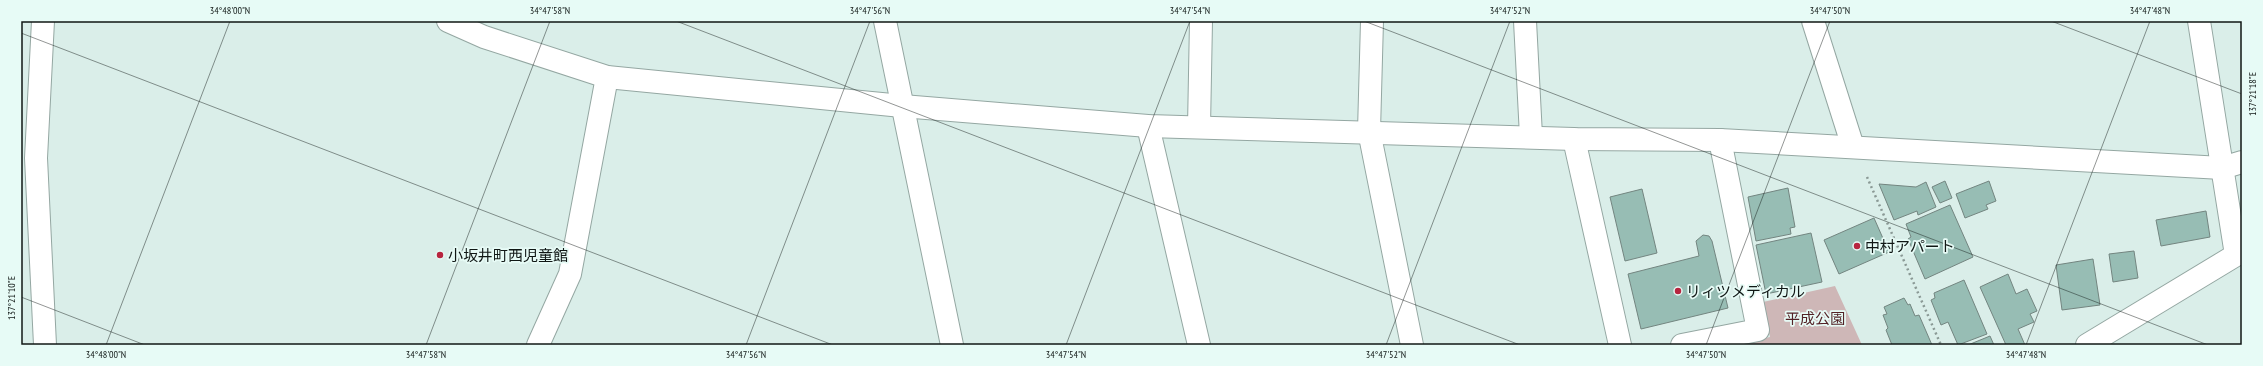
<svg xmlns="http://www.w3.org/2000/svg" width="2263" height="366" font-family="'PT Sans Narrow','Noto Sans JP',sans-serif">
<rect width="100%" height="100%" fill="#daeee9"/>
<polygon fill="#ceb7b7" points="1835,286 1862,345 1734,345 1770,337 1763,302"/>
<g fill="#97bdb4" stroke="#738580">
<polygon points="1945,181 1952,198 1940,203 1932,187"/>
<polygon points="1989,181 1996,201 1986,205 1988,209 1965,218 1956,194"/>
<polygon points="1926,182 1936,207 1918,215 1917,211 1894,220 1879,184 1916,187"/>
<polygon points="1788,188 1795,227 1790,228 1791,234 1756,241 1748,197"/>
<polygon points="1642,189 1657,253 1625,261 1610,197"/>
<polygon points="1950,205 1973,257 1925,279 1908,239 1911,237 1906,224"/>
<polygon points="2206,211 2210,237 2161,246 2156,220"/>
<polygon points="1874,218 1889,252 1839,274 1824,240"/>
<polygon points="1811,233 1822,282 1766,294 1756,245"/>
<polygon points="1703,235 1709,236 1712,241 1728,308 1641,329 1628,274 1699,256 1696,241"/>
<polygon points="2134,251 2138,278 2113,282 2109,254"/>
<polygon points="2093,259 2100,305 2062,310 2056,265"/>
<polygon points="2008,274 2016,294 2027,289 2037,311 2030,314 2034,322 2018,329 2025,345 2006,345 1980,287"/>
<polygon points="1964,280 1987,334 1958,345 1948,322 1941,325 1931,300 1935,298 1934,293"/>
<polygon points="1904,298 1908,305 1910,304 1915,316 1919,315 1932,345 1892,345 1886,330 1888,328 1883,315 1887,314 1884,307"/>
<polygon points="1990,336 1994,345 1968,345"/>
</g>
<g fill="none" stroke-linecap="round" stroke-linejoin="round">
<defs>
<g id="minor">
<polyline points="43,21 36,158 45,345"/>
<polyline points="448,21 484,37 607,77 902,106 1148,126 1574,139 1720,140 2222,168 2242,162"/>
<polyline points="885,21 952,345"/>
<polyline points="1372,21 1369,131 1412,345"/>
<polyline points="1525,21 1531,136"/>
<polyline points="1813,21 1853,147"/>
<polyline points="1148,126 1199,345"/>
<polyline points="1199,127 1201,21"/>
<polyline points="1574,139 1620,345"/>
<polyline points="538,345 570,274 607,77"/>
<polyline points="1682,345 1758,330 1720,140"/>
<polyline points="2087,345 2236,255 2199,21"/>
</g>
</defs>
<use href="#minor" stroke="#94a7a2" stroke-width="24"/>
<polyline stroke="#8a9995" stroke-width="2.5" stroke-dasharray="2 3" stroke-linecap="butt" points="1867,177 1941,345"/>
<use href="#minor" stroke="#fff" stroke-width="22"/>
</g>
<path fill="none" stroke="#101715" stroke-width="1" stroke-opacity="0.45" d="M676 21 1520 345M1364 21 2208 345M2051 21 2242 94M21 33 833 345M21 297 145 345M106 345 230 21M426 345 550 21M746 345 870 21M1066 345 1190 21M1386 345 1510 21M1706 345 1830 21M2026 345 2150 21"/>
<g fill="#b7253f" stroke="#e7fbf6" stroke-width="1.5">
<circle cx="1857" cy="246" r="4"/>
<circle cx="440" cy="255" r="4"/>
<circle cx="1678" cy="291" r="4"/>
</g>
<g text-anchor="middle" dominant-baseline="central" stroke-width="3.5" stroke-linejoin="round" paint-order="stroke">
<g font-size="15" fill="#101715" stroke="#e7fbf6" text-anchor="start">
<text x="1865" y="246">中村アパート</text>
<text x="448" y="255">小坂井町西児童館</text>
<text x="1686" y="291">リィツメディカル</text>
</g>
<g font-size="15" fill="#532226" stroke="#e7fbf6">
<text x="1815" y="318">平成公園</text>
</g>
</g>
<rect width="2263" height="366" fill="none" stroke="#e7fbf6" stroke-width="44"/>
<rect x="22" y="22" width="2219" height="322" fill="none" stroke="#101715" stroke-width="1.5"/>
<g font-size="10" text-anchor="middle" fill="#101715">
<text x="230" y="14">34°48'00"N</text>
<text x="550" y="14">34°47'58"N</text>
<text x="870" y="14">34°47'56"N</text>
<text x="1190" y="14">34°47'54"N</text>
<text x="1510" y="14">34°47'52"N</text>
<text x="1830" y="14">34°47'50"N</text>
<text x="2150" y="14">34°47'48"N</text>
<text transform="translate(2252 94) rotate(-90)" y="4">137°21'18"E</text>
<text transform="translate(11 298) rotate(-90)" y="4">137°21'10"E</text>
<text x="106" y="358">34°48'00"N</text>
<text x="426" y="358">34°47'58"N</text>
<text x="746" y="358">34°47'56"N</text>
<text x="1066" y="358">34°47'54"N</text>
<text x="1386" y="358">34°47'52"N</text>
<text x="1706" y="358">34°47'50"N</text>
<text x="2026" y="358">34°47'48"N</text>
</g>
</svg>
